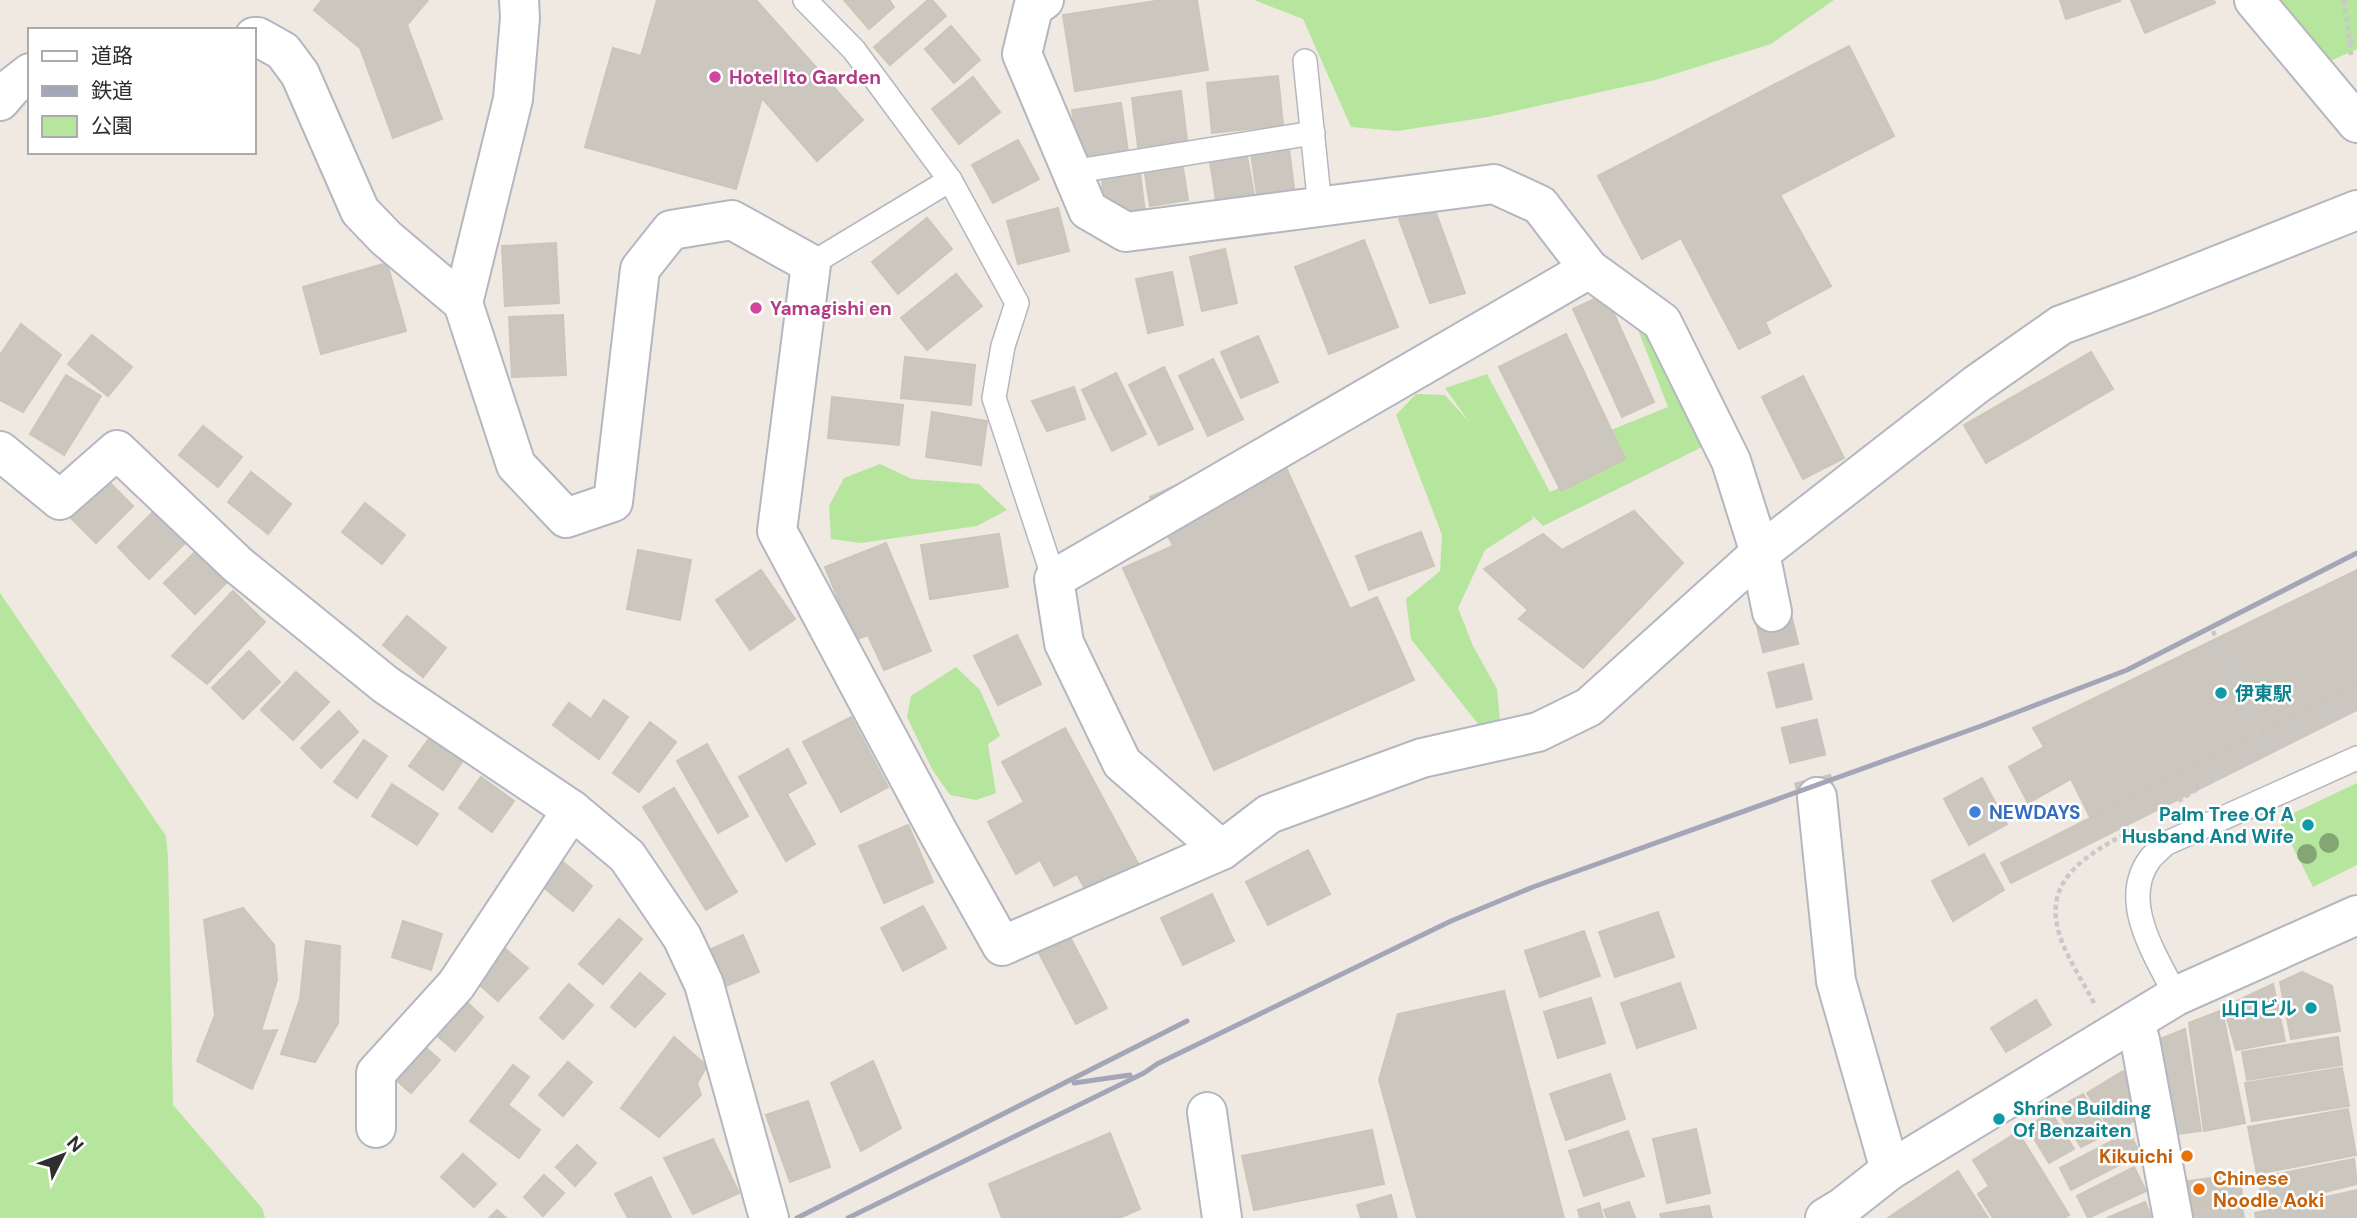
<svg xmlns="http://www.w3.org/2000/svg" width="2357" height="1218" font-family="'DM Sans','Noto Sans JP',sans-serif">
<rect width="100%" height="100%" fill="#efe9e1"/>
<g fill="#b6e59e">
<polygon points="1254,0 1834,0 1771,44 1655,80 1488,117 1397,131 1351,127 1303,19"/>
<polygon points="2269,0 2357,0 2357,49 2328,62"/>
<polygon points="1635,322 1661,348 1704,446 1543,526 1531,514 1533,519 1485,550 1458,608 1473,646 1497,689 1500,721 1482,729 1411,639 1406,599 1440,571 1442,535 1396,415 1416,394 1445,395 1470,423 1445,388 1487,374 1550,492 1619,462 1611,430 1668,407"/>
<polygon points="880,464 912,479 979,484 1007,510 977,526 861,543 831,539 829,506 844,478"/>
<polygon points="0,593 166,836 168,858 173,1105 262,1208 265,1218 0,1218"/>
<polygon points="956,667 980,690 1000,736 988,744 996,793 976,800 950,795 932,769 907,717 911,696"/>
<polygon points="2357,783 2357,865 2313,887 2279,820"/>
</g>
<g fill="#cbc7bf" stroke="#cbc5ba" stroke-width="2">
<polygon points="322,0 428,0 407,25 442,119 393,138 360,48 314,10"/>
<polygon points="657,0 756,0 863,120 817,161 762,98 736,189 585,147 613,48 641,56"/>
<polygon points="844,0 889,0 894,7 869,29"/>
<polygon points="928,0 932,0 946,16 890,65 874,47"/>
<polygon points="1162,0 1197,0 1208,70 1075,91 1063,15"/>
<polygon points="2060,0 2119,0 2120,1 2066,19"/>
<polygon points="2131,0 2214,0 2215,3 2145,33"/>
<polygon points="951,26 980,60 954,83 925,49"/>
<polygon points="1849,46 1894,136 1780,195 1831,286 1765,322 1770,333 1739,349 1681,238 1642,259 1598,176"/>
<polygon points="1278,76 1283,125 1212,133 1207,83"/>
<polygon points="973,77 1000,112 959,144 932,109"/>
<polygon points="1181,91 1187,140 1138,147 1132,98"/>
<polygon points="1121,103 1128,152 1079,159 1072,110"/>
<polygon points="1018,140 1039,179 993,203 972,165"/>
<polygon points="1289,149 1294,188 1257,194 1251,154"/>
<polygon points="1247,156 1254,195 1216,200 1210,162"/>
<polygon points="1182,162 1188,200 1150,206 1144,167"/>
<polygon points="1140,173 1145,212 1128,214 1103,196 1102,178"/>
<polygon points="1058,208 1069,251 1018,264 1007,221"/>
<polygon points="1435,210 1465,293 1430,303 1399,219"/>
<polygon points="927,218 952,249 898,294 872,262"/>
<polygon points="1364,240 1398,327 1329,354 1295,267"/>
<polygon points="556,243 559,303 505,306 502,246"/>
<polygon points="1225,249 1237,303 1202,311 1190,257"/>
<polygon points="387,263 406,331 321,354 303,287"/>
<polygon points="1172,272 1183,325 1148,333 1136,279"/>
<polygon points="956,274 982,306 927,350 901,318"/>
<polygon points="1605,294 1654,402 1622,417 1573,309"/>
<polygon points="563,315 566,375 512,377 509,317"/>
<polygon points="21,324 61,355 23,412 0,400 0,355"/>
<polygon points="1566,334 1625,459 1561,491 1499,367"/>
<polygon points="92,335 132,367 108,396 68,364"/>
<polygon points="1258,336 1278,382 1241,398 1221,352"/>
<polygon points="2091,352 2113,389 1986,463 1964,425"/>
<polygon points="905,357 975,365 971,405 901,398"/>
<polygon points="1213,359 1243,419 1208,436 1179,376"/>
<polygon points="1164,367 1193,429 1159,445 1129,385"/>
<polygon points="1116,373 1146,434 1112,451 1082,390"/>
<polygon points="66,375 101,396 64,455 30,434"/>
<polygon points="1803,376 1844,458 1803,479 1762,397"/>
<polygon points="1074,387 1085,419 1047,431 1032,401"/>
<polygon points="832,397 903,405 899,445 828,438"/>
<polygon points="932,412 987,421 981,465 926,457"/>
<polygon points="203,426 242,457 218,487 179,455"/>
<polygon points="1274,441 1350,609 1377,597 1414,680 1214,770 1123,568 1173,546 1150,497"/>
<polygon points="251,472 291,504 268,534 228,502"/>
<polygon points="102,475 133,506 96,543 65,512"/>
<polygon points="365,503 405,535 382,564 342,532"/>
<polygon points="155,510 186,542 149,579 118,547"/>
<polygon points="1634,511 1683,563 1583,668 1519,619 1528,610 1484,569 1543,534 1562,550"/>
<polygon points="1421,532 1434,566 1369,590 1356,556"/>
<polygon points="999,534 1008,587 930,599 921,545"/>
<polygon points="886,543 931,651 884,670 868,635 855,640 825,567"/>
<polygon points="201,546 232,577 195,614 164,583"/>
<polygon points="638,550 691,560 680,620 627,609"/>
<polygon points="761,570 795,619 750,650 716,600"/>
<polygon points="2357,570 2357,683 2091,819 2071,779 2028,803 2009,767 2044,747 2033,728"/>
<polygon points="233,591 265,622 207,684 172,656"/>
<polygon points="407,616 446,648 423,677 383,645"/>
<polygon points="1017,635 1041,684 998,705 974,656"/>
<polygon points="249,651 280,682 243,719 212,688"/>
<polygon points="296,672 329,702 293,740 261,710"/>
<polygon points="2357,683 2357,710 2011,883 2001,863"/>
<polygon points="604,700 628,717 599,759 553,725 569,703 591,719"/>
<polygon points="339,711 358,732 321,768 301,748"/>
<polygon points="851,717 888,787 841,812 803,742"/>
<polygon points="650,722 676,742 639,792 613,773"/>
<polygon points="1065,728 1140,867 1088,895 1077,874 1054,886 1040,860 1016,874 988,822 1024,802 1002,762"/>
<polygon points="431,736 464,759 443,790 409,766"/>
<polygon points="364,740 387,756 357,798 334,782"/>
<polygon points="707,744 748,816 718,833 677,761"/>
<polygon points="788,749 806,783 787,794 815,844 786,861 739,777"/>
<polygon points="481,777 514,801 492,832 459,808"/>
<polygon points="1982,778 2007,824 1969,845 1944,799"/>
<polygon points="392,784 438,814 417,845 372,816"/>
<polygon points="674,788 737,892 706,910 643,807"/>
<polygon points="908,825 933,882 884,903 859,846"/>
<polygon points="1308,850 1330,894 1268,925 1246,882"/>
<polygon points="1984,854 2004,890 1953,921 1932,881"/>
<polygon points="558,858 592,886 573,911 538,883"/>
<polygon points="1212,894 1234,941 1183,965 1161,918"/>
<polygon points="923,906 946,948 903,971 881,928"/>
<polygon points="243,908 274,945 277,980 261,1031 277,1030 252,1089 197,1061 215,1015 204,920"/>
<polygon points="1658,912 1674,957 1615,977 1599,932"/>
<polygon points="619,919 642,939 603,984 579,964"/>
<polygon points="403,921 442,934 431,970 392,957"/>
<polygon points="1584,931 1600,976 1540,997 1525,951"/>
<polygon points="743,935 759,972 724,987 709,950"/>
<polygon points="1070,937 1107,1008 1076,1024 1039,953"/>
<polygon points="306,941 340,946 338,1023 315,1062 281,1054 300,999"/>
<polygon points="503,947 528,968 498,1001 474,980"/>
<polygon points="2302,972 2332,986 2340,1031 2291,1039 2280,982"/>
<polygon points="640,973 665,994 635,1027 611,1007"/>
<polygon points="1680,983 1696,1028 1637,1048 1621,1003"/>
<polygon points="569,984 593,1005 563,1039 540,1018"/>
<polygon points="2273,984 2285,1041 2236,1050 2224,1007"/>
<polygon points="1504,991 1564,1218 1417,1218 1379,1080 1398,1014"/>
<polygon points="460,996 483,1017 455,1051 430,1030"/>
<polygon points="1591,998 1605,1043 1558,1058 1544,1012"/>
<polygon points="2036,1000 2051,1025 2006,1052 1991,1028"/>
<polygon points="2222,1010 2245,1123 2204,1131 2189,1023"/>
<polygon points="2185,1029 2201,1131 2170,1135 2158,1040"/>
<polygon points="674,1037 707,1066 697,1083 701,1095 659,1137 621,1108"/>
<polygon points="2338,1037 2342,1065 2247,1080 2242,1052"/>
<polygon points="416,1039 440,1060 411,1093 387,1072"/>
<polygon points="873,1061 901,1128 861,1151 831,1083"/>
<polygon points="568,1062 592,1082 563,1116 539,1095"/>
<polygon points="513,1065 529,1077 508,1105 540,1130 519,1158 470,1121"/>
<polygon points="2342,1068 2349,1106 2252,1121 2245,1083"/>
<polygon points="2123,1071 2134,1086 2138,1118 2113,1134 2087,1093"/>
<polygon points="1610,1074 1625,1119 1566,1140 1550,1094"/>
<polygon points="2083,1094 2109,1133 2081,1147 2056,1109"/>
<polygon points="808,1101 830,1167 790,1182 766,1115"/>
<polygon points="2348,1109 2356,1155 2257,1174 2248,1127"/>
<polygon points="2051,1112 2074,1149 2049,1163 2027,1127"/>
<polygon points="1696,1129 1710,1193 1667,1203 1653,1139"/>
<polygon points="1372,1130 1384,1184 1254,1210 1242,1156"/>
<polygon points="1628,1131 1644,1176 1584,1196 1569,1151"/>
<polygon points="2018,1132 2069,1215 2064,1218 1993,1218 1978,1194 1989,1186 1973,1160"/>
<polygon points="2129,1132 2140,1154 2071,1190 2060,1168"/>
<polygon points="1110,1133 1140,1209 1119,1218 1002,1218 989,1184"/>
<polygon points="713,1139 739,1193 693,1214 664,1158"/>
<polygon points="577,1145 596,1163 575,1186 556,1167"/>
<polygon points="463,1154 496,1184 474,1207 441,1177"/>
<polygon points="2354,1159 2357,1184 2264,1207 2258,1178"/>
<polygon points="2134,1167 2146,1191 2088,1218 2077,1196"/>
<polygon points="1958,1171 1988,1218 1888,1218"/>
<polygon points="2239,1174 2242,1194 2190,1203 2188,1181"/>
<polygon points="544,1175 564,1193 543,1216 524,1197"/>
<polygon points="651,1177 671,1218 628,1218 615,1194"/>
<polygon points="2357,1190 2357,1218 2256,1218 2255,1213"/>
<polygon points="1391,1195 1397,1218 1361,1218 1357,1205"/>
<polygon points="2240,1197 2244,1218 2191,1218 2190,1204"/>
<polygon points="1629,1202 1635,1218 1607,1218 1604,1210"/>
<polygon points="2145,1202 2152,1218 2107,1218"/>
<polygon points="1599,1203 1603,1218 1580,1218 1578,1210"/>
<polygon points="1709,1206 1712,1218 1661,1218 1660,1214"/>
<polygon points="497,1210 506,1218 489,1218"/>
</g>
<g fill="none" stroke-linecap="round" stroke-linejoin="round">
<polyline stroke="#c8c4bd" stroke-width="38" stroke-dasharray="38 19" stroke-linecap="butt" points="1772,612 1817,797"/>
<defs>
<g id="lane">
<polyline points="805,0 854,50 950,180 1017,303 1003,346 994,398 1054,579"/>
<polyline points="1305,61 1320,207"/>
<polyline points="1071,172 1313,133"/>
<polyline points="811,264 950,180"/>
<path d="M2176 996C2157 957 2118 902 2150 859 2154 854 2160 849 2165 844L2357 758"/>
</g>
<g id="street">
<polyline points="519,0 520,18 513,99 463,303 516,465 566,518 613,502 640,269 671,230 732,220 811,264 777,531 939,834 1002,946 1222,850 1269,814 1422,758 1538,732 1589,707 1760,553 1977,384 2061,325 2143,295 2357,210"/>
<polyline points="1044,0 1033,8 1022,54 1088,210 1126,232 1494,184 1540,205 1589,269 1662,322 1731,461 1760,553 1772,612"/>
<polyline points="2254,0 2357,123"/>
<polyline points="254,37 258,37 283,51 300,74 360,211 386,238 463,303"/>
<polyline points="0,101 12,87 30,73"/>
<polyline points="0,451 60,500 117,450 238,565 386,685 572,810 627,856 682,937 704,984 769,1218"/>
<polyline points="1817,797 1836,981 1890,1170"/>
<polyline points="1222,850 1122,763 1064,643 1054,579 1589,269"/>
<polyline points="2134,1022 2140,1040 2173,1218"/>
<polyline points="1207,1112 1222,1218"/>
<polyline points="376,1128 376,1073 456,985 572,810"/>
<polyline points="1825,1218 1843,1207 1890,1170 2176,996 2357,915"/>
</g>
</defs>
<use href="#lane" stroke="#b4b7c1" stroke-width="26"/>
<use href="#street" stroke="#b4b7c1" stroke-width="42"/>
<g stroke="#c9c9c9" stroke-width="4.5" stroke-dasharray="5 3.5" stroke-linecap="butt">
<polyline points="2344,0 2351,55"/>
<polyline points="2349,43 2357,39"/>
<polyline points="2213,631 2263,748"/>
<polyline points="2178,801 2263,748 2357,701"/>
<path d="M2094 1003C2068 953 2027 905 2085 859 2099 848 2116 839 2132 830"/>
</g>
<use href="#lane" stroke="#fff" stroke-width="23"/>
<use href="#street" stroke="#fff" stroke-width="38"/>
<g stroke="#a3a6b8" stroke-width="5">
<polyline points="1074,1083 1130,1075"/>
<polyline points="797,1218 1187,1021"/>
<polyline points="848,1218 1144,1073 1157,1064 1451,921 1533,887 1981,726 2127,670 2357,553"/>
</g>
</g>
<g fill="#84a574">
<circle cx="2329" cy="843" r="10"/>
<circle cx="2307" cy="854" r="10"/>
</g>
<g fill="#d1479c" stroke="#fff" stroke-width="2.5">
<circle cx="715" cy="77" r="7"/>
<circle cx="756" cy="308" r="7"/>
</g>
<g fill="#0f9aa8" stroke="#fff" stroke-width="2.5">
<circle cx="2221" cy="693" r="7"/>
<circle cx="2308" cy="825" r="7"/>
<circle cx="2311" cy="1008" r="7"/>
<circle cx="1999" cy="1119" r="7"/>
</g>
<circle fill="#3f7fe0" stroke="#fff" stroke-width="2.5" cx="1975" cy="812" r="7"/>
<g fill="#e8710a" stroke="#fff" stroke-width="2.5">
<circle cx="2187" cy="1156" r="7"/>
<circle cx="2199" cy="1189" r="7"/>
</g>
<g text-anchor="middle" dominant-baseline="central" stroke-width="5" stroke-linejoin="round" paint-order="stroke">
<g font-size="19" font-weight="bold" fill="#b23c85" stroke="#fff" text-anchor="start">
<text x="729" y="77">Hotel Ito Garden</text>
<text x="770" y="308">Yamagishi en</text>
</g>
<g font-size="19" font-weight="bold" fill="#0d838f" stroke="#fff" text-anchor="start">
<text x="2235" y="693">伊東駅</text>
<text x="2294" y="814" text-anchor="end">Palm Tree Of A<tspan x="2294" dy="22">Husband And Wife</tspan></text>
<text x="2297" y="1008" text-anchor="end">山口ビル</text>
<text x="2013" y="1108">Shrine Building<tspan x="2013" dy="22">Of Benzaiten</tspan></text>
</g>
<g font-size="19" font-weight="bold" fill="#366cbe" stroke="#fff" text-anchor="start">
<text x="1989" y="812">NEWDAYS</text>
</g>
<g font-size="19" font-weight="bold" fill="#c56008" stroke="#fff" text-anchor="end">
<text x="2173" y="1156">Kikuichi</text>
<text x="2213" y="1178" text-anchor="start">Chinese<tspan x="2213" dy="22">Noodle Aoki</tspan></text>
</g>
</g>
<rect x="28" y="28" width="228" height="126" fill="#ffffff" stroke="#ababab" stroke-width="2"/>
<rect x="42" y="51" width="35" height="10" fill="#ffffff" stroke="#ababab" stroke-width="2"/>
<text x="91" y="63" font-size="21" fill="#2e2e2e">道路</text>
<rect x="42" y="86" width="35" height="10" fill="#a3a6b8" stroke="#ababab" stroke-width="2"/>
<text x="91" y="98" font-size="21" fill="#2e2e2e">鉄道</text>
<rect x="42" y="116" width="35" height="21" fill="#b6e59e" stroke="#ababab" stroke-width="2"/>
<text x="91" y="133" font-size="21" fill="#2e2e2e">公園</text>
<g transform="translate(63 1155) rotate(48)" stroke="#ffffff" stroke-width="5" paint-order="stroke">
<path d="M0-5L12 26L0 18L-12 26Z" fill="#2e2e2e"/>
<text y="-10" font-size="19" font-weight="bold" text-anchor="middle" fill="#2e2e2e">N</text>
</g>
</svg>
